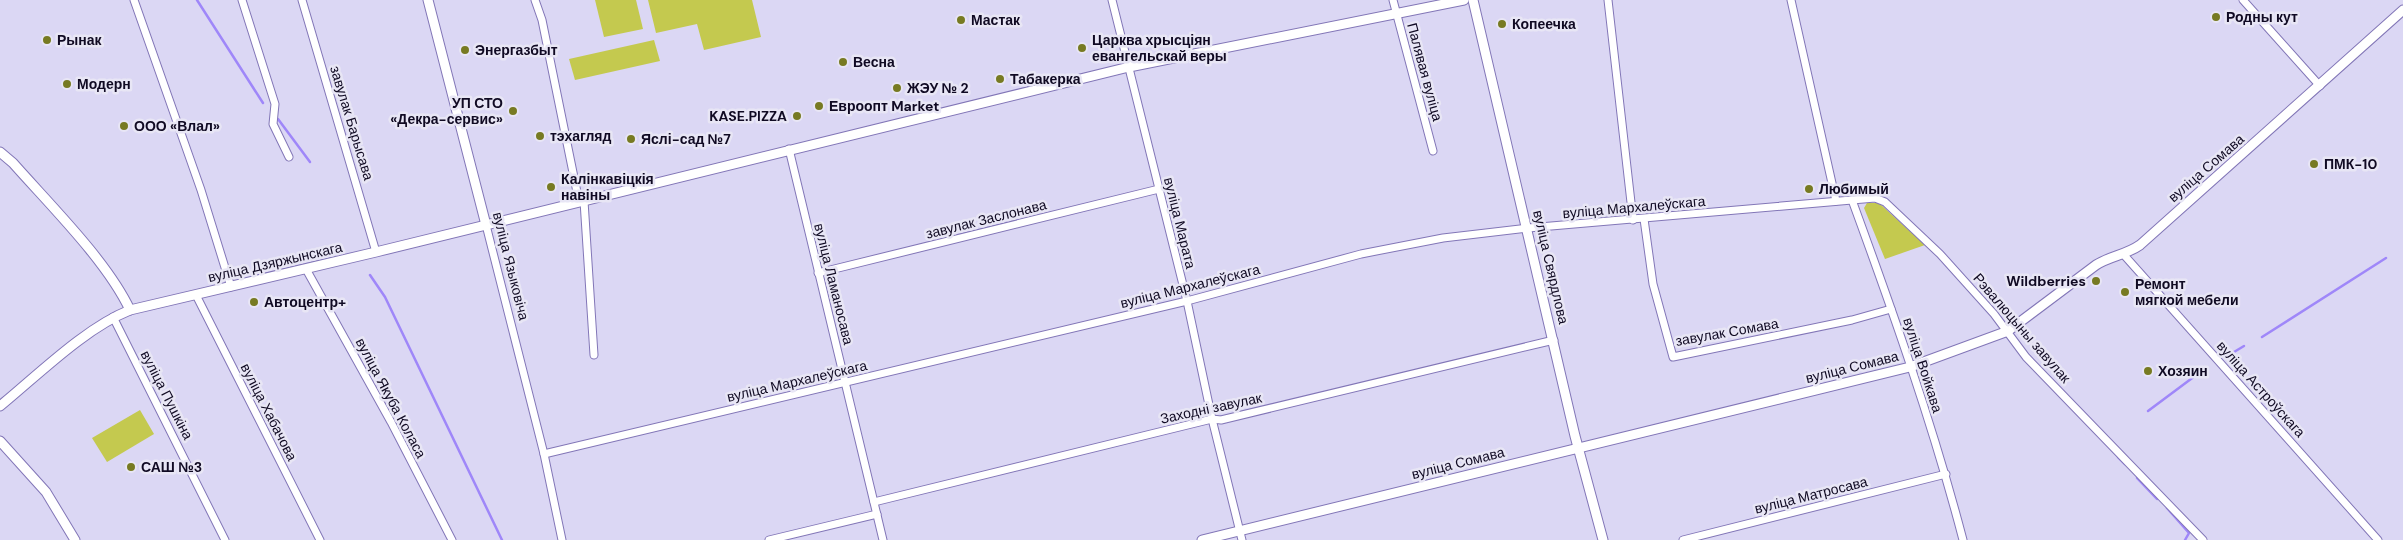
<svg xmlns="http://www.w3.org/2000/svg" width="2403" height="540" font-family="'DM Sans',sans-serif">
<rect width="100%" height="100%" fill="#dbd7f4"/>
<g fill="#c4c94f">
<polygon points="595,0 636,0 643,29 604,37"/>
<polygon points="648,0 752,0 761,37 704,50 697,24 656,33"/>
<polygon points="654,40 660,61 575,80 569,59"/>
<polygon points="1867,203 1879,203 1925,245 1885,259 1864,208"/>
<polygon points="140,410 154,434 107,462 92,438"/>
</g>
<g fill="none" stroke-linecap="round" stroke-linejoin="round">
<g stroke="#9f87f9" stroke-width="2.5">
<polyline points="197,0 263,103"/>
<polyline points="278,119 310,162"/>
<polyline points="370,275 385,297 502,540"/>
<polyline points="2262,337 2386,258"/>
<polyline points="2234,352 2244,346"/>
<polyline points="2148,411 2203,370"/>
<polyline points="2118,457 2125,464"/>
<polyline points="2137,478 2157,499"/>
<polyline points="2167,508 2189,533 2185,540"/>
</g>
<defs>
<g id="minor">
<polyline points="134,0 201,190 231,287"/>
<polyline points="242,0 275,104 273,124 289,157"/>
<polyline points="302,0 376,252"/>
<polyline points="535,0 542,20 579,202"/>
<polyline points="1112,0 1187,301 1212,419 1242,540"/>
<polyline points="1393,0 1433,151"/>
<polyline points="1608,0 1633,220"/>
<polyline points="1791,0 1836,201"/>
<polyline points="2243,0 2320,86"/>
<polyline points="789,149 883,540"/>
<path d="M1852 200C1893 312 1933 425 1963 540"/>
<polyline points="584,201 594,355"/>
<polyline points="1644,219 1653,284 1673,357 1852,320 1891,309"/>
<polyline points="486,225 544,454 562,540"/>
<polyline points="2124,255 2378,540"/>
<polyline points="306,269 391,422 452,540"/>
<polyline points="818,273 1159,189"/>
<polyline points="196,295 320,540"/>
<polyline points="113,317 225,540"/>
<polyline points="544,454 1187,301 1361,254 1443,238 1528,228 1875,198 1885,202 1940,254 1994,314 2026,357 2203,540"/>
<polyline points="874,502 1212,419 1221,420 1554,340"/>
<polyline points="769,540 877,514"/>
<polyline points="1683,540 1946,474"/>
</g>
<g id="tertiary">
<polyline points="428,0 486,225"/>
<path d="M0 152 13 163C50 205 107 261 130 310"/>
<path d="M0 406C39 374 85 328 130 310L376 252 1129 67 1464 0"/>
<path d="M1202 540 1910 367 2008 331 2096 265C2110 256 2126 255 2140 245L2403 10"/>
</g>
<g id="secondary">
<polyline points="1473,0 1575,436 1603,540"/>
<polyline points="0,441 46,492 75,540"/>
</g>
</defs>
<use href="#minor" stroke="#8276b7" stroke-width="9"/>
<use href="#tertiary" stroke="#8276b7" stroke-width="11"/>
<use href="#secondary" stroke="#8276b7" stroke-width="11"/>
<use href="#minor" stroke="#fff" stroke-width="7"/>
<use href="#tertiary" stroke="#fff" stroke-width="9"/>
<use href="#secondary" stroke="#fff" stroke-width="9"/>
</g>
<g fill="#777a22" stroke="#e8e6f5" stroke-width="2">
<circle cx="2216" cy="17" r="5"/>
<circle cx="961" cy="20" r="5"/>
<circle cx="1502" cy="24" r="5"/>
<circle cx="47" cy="40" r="5"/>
<circle cx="1082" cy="48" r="5"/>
<circle cx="465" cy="50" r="5"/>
<circle cx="843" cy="62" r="5"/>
<circle cx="1000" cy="79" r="5"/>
<circle cx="67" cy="84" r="5"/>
<circle cx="897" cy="88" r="5"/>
<circle cx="819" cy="106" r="5"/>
<circle cx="513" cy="111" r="5"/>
<circle cx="797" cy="116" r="5"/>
<circle cx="124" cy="126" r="5"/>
<circle cx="540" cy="136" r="5"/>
<circle cx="631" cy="139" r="5"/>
<circle cx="2314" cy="164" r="5"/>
<circle cx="551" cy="187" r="5"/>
<circle cx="1809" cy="189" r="5"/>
<circle cx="2096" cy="281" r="5"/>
<circle cx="2125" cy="292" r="5"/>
<circle cx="254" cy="302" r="5"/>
<circle cx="2148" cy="371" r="5"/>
<circle cx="131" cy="467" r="5"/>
</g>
<g text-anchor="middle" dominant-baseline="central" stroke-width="5" stroke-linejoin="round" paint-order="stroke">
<g font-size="14" font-weight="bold" fill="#100a23" stroke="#e8e6f5" text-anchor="start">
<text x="2226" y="17">Родны кут</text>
<text x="971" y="20">Мастак</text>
<text x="1512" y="24">Копеечка</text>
<text x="57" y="40">Рынак</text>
<text x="1092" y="40">Царква хрысціян<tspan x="1092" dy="16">евангельскай веры</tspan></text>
<text x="475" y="50">Энергазбыт</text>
<text x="853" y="62">Весна</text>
<text x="1010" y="79">Табакерка</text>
<text x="77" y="84">Модерн</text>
<text x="907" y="88">ЖЭУ № 2</text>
<text x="503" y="103" text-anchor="end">УП СТО<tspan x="503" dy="16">«Декра-сервис»</tspan></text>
<text x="829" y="106">Евроопт Market</text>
<text x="787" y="116" text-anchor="end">KASE.PIZZA</text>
<text x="134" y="126">ООО «Влал»</text>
<text x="550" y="136">тэхагляд</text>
<text x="641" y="139">Яслі-сад №7</text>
<text x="2324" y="164">ПМК-10</text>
<text x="561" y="179">Калінкавіцкія<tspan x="561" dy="16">навіны</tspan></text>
<text x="1819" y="189">Любимый</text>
<text x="2086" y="281" text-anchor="end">Wildberries</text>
<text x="2135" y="284">Ремонт<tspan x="2135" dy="16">мягкой мебели</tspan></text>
<text x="264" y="302">Автоцентр+</text>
<text x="2158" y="371">Хозяин</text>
<text x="141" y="467">САШ №3</text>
</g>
<g font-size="14" fill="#100a23" stroke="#e8e6f5">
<text transform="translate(1425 72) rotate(75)">Палявая вуліца</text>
<text transform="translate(352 123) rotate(73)">завулак Барысава</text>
<text transform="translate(2206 168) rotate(-41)">вуліца Сомава</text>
<text transform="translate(1634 207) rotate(-5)">вуліца Мархалеўскага</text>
<text transform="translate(986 219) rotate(-14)">завулак Заслонава</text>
<text transform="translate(1180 223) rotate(76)">вуліца Марата</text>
<text transform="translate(275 262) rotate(-13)">вуліца Дзяржынскага</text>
<text transform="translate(511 266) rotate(76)">вуліца Языковіча</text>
<text transform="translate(1551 267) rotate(77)">вуліца Свярдлова</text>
<text transform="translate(834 284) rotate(76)">вуліца Ламаносава</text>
<text transform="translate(1190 286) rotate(-14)">вуліца Мархалеўскага</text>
<text transform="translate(2022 328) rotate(49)">Рэвалюцыны завулак</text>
<text transform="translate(1727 332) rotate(-10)">завулак Сомава</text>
<text transform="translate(1923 365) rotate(72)">вуліца Войкава</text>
<text transform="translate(1852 367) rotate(-14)">вуліца Сомава</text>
<text transform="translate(797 381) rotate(-13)">вуліца Мархалеўскага</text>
<text transform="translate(2261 389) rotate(48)">вуліца Астроўскага</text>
<text transform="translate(167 395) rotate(63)">вуліца Пушкіна</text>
<text transform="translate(391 398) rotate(62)">вуліца Якуба Коласа</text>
<text transform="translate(1211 408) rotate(-12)">Заходні завулак</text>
<text transform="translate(269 412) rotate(63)">вуліца Хабачова</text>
<text transform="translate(1458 463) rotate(-14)">вуліца Сомава</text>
<text transform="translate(1811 495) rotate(-14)">вуліца Матросава</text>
</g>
</g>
</svg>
